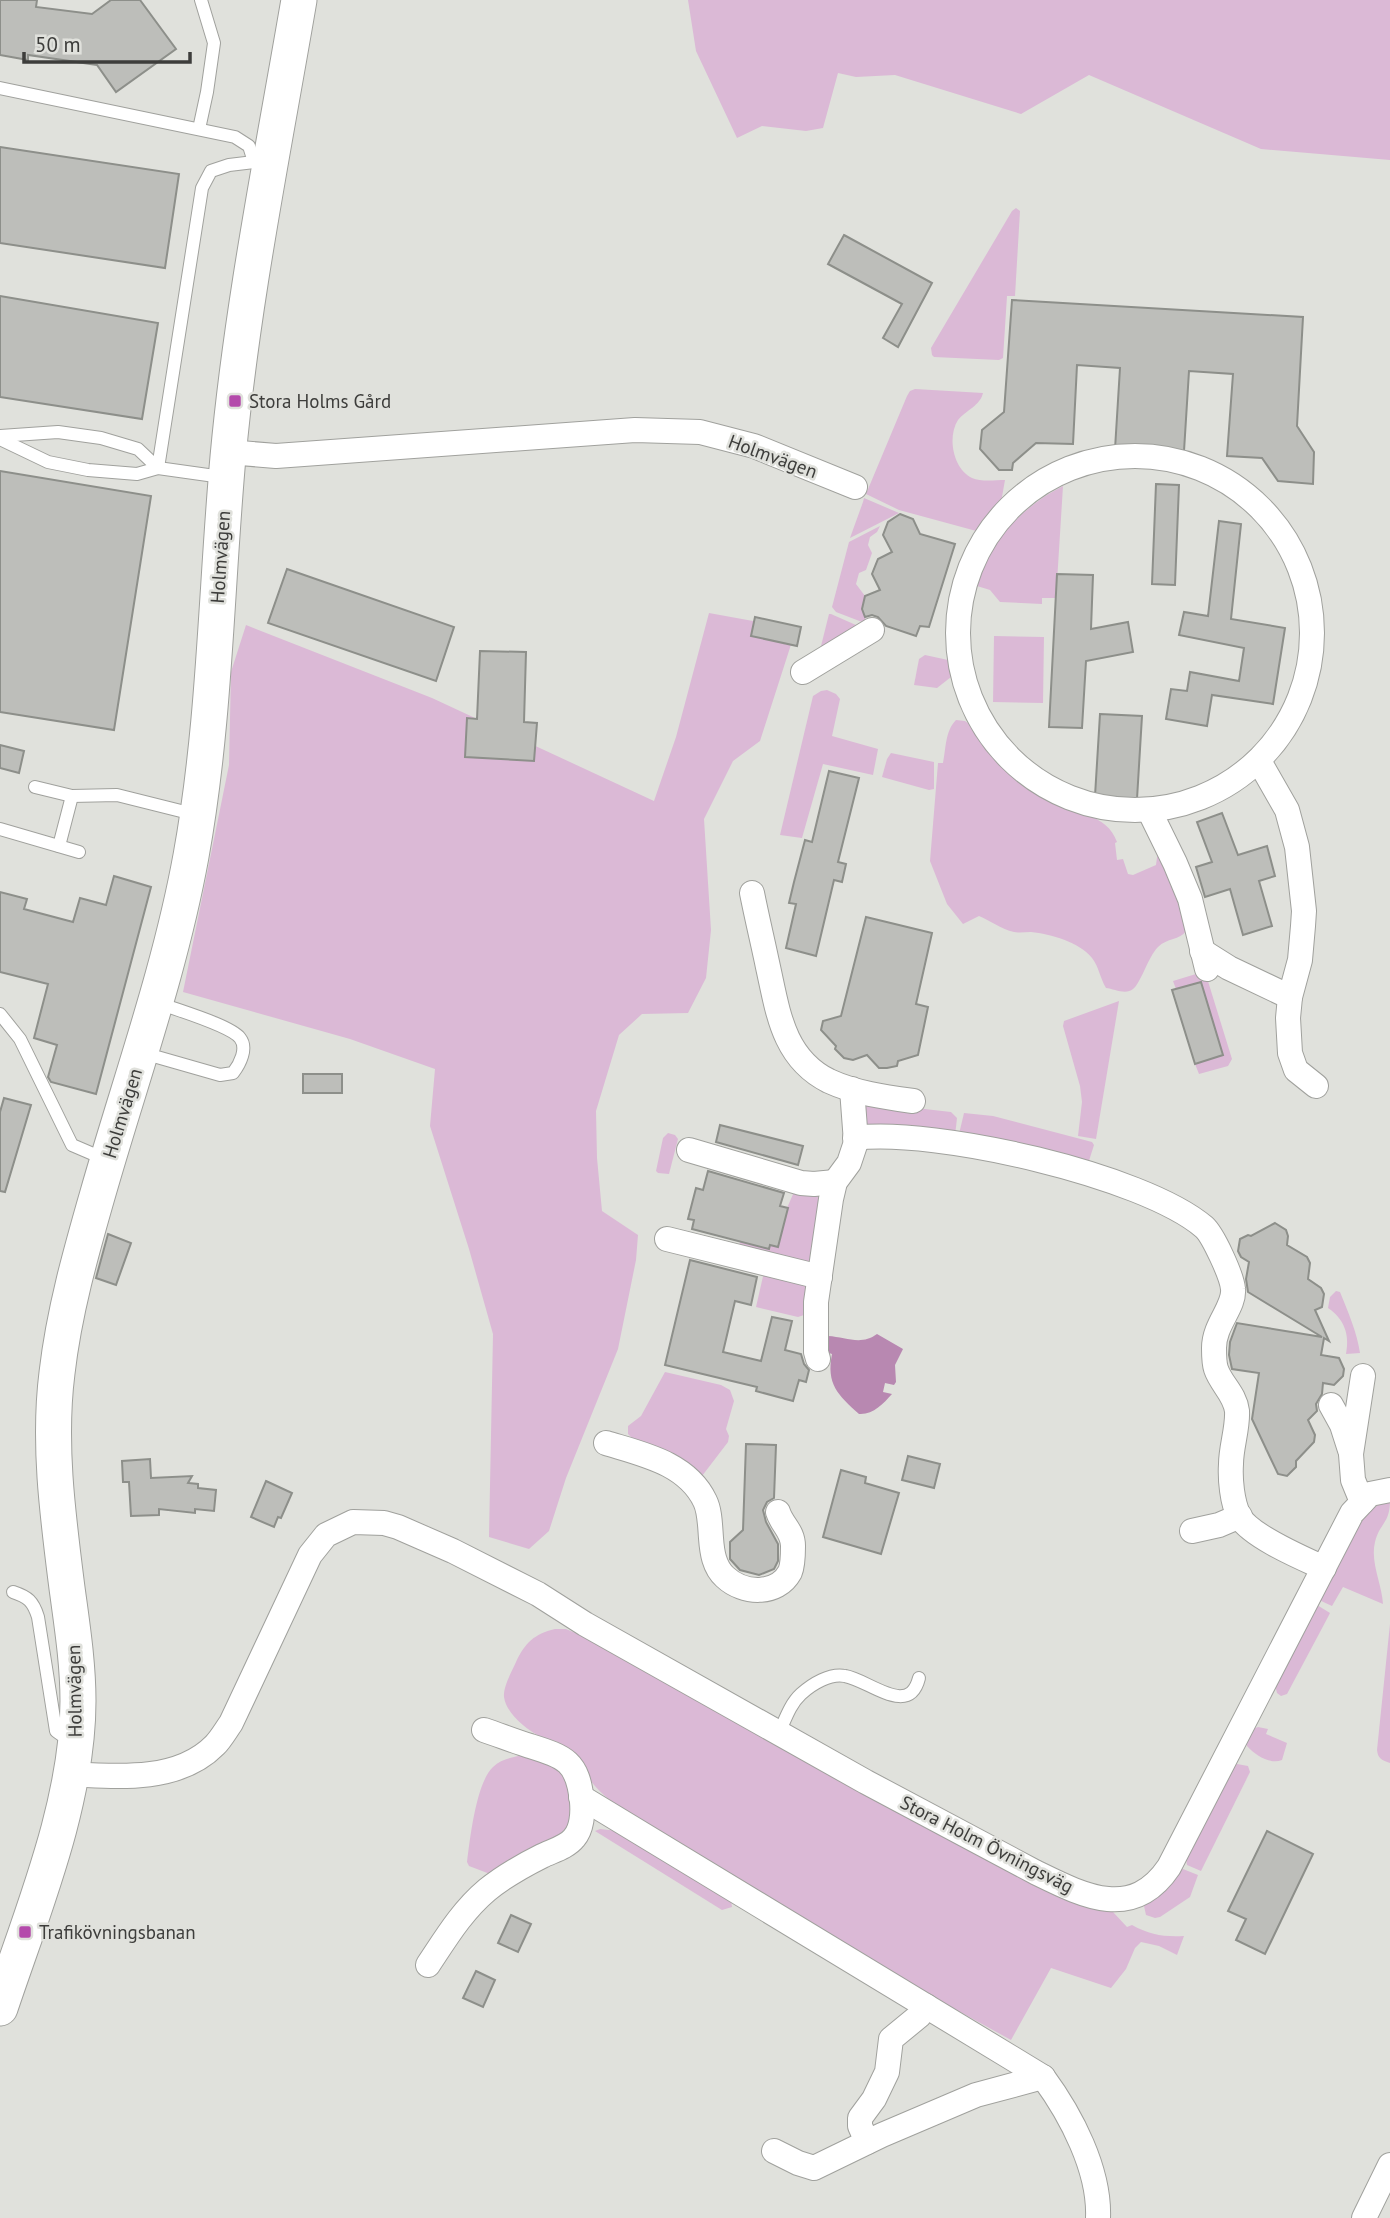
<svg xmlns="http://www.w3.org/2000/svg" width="1390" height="2218" font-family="'PT Sans',sans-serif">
<rect width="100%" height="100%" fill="#e0e1dc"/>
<g fill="#dbb9d6">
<polygon points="688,0 1390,0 1390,160 1261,149 1089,75 1021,114 895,75 856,77 838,73 823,128 806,131 762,126 737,138 696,51"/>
<polygon points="1016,208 1020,211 1015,296 1007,296 1003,358 999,360 934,357 932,355 931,348 1012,211"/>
<path d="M915 389 983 393C980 406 966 410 958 420 947 437 953 469 972 478 981 482 995 480 1005 480L1000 508 980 532 899 510 866 494 907 396 910 391Z"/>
<path d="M1063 486 1056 598H1042V604L1000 602 990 590 977 586C988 542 1023 506 1063 486Z"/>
<polygon points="864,498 899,513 850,538 863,502"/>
<polygon points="880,526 877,532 870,537 868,545 872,553 866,570 859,573 856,584 865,596 862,609 866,620 862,622 836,612 832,607 849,542"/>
<polygon points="709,613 796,629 760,741 733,761 704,819 711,930 706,978 688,1013 642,1014 619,1035 596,1111 597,1158 602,1211 638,1235 636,1260 618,1349 566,1478 549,1531 529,1549 489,1537 493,1334 469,1249 430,1126 435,1069 350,1039 183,992 229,765 231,672 246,625 432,698 654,801 676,737"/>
<polygon points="829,614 831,614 865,629 820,650"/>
<polygon points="994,636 1044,637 1043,703 993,702"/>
<polygon points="925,655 948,660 952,672 951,677 937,688 914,685 919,659"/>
<polygon points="827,690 836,694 840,699 832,736 878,749 873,775 823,764 802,838 780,835 813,696 821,691"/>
<path d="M956 720 965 721 969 724C986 750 1005 773 1031 791 1037 795 1044 799 1050 802 1074 814 1107 813 1117 842L1115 843 1117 860 1123 859 1128 874 1133 875 1156 865 1158 850 1174 875 1186 931C1180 940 1167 938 1158 947 1148 957 1141 983 1133 989 1126 995 1114 989 1106 988 1100 978 1099 967 1092 958 1079 942 1051 934 1031 932 1025 932 1020 933 1014 932 1001 929 991 921 979 916L963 924 947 904 930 861 938 763H943C946 749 945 731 956 720Z"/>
<polygon points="891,753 934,762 934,789 929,790 882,777 887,759"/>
<polygon points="1196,974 1207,978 1232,1059 1228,1066 1199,1074 1195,1064 1223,1055 1201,982 1176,989 1173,981"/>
<polygon points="1119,1001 1096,1139 1078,1136 1082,1102 1080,1086 1063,1026 1064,1021"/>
<polygon points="863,1102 951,1112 957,1118 955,1136 870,1130 860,1112"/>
<polygon points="964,1113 993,1116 1092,1142 1094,1145 1087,1167 959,1134"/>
<polygon points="668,1133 675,1135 678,1139 669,1174 658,1173 656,1171 663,1138"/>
<polygon points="822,1189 811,1264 738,1251 740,1242 769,1249 794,1192"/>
<polygon points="764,1272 807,1286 804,1315 798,1317 756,1307"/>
<path d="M1336 1291 1340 1292C1348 1312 1357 1332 1360 1353L1346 1354C1350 1334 1344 1319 1328 1308L1330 1297Z"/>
<polygon points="665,1372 721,1385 730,1390 734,1401 726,1429 729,1436 728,1442 702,1476 632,1438 628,1434 628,1426 641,1416"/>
<path d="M1390 1500C1390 1524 1380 1522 1375 1542 1370 1562 1382 1584 1383 1604L1343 1587 1332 1606 1319 1600 1361 1519 1379 1504Z"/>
<polygon points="1317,1605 1330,1613 1328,1617 1287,1694 1281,1696 1277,1693 1275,1685"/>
<path d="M1390 1624V1763C1382 1760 1378 1759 1377 1750Z"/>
<path d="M555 1629H566L587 1638 1113 1912 1127 1927 1132 1925C1150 1935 1164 1937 1184 1936L1177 1955 1159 1946 1141 1942 1135 1948 1126 1969 1111 1988 1051 1968 1011 2040 888 1972 635 1819C619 1807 602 1796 590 1780 581 1770 574 1755 564 1746 557 1740 547 1739 539 1736 526 1729 506 1713 504 1697 503 1687 512 1671 516 1662 525 1643 534 1634 555 1629Z"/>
<path d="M1258 1727 1268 1729 1266 1734 1287 1743 1282 1760C1270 1765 1255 1755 1247 1746L1246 1743 1253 1729Z"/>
<path d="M518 1756C548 1756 577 1777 572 1809 571 1816 570 1824 565 1829 550 1845 510 1863 490 1874L469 1866 467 1862C470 1839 476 1783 493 1767 500 1760 509 1758 518 1756Z"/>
<polygon points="1237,1764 1248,1766 1250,1772 1201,1871 1187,1865 1186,1858 1232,1767"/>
<polygon points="600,1829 618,1831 731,1900 732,1907 722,1910 595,1831"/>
<polygon points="1183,1869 1198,1875 1190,1897 1160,1917 1155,1918 1146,1915 1144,1906 1167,1888 1179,1871"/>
</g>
<path fill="#b888b1" d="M877 1334 903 1349 895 1365 896 1382 894 1385 885 1383 883 1392 892 1394C883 1404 873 1415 859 1414 838 1395 826 1384 832 1354L826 1352 828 1336C846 1337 861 1346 877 1334Z"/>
<g fill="#bdbeba" stroke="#8d8f8a" stroke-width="2">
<polygon points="0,0 37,0 36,7 92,14 111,0 140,0 176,49 116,92 97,65 28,55 28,60 0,55"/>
<polygon points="0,147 179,174 165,268 0,243"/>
<polygon points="844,235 932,283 898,347 883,338 902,304 828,264"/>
<polygon points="0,296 158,323 142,419 0,397"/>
<polygon points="1012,300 1303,317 1297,426 1314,452 1313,484 1278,481 1262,458 1227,456 1233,374 1189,371 1184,451 1115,449 1120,368 1077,365 1073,444 1036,443 1013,463 1012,470 999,470 980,449 982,430 1004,412"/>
<polygon points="0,471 151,496 114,730 0,712"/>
<polygon points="1156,484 1179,485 1175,585 1152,584"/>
<polygon points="900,514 913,519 920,534 955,544 929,627 920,626 916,636 886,626 878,617 872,615 865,617 862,609 865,596 880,590 872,574 878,559 892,552 883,535 888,522"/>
<polygon points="1219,521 1241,524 1231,619 1285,628 1273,704 1212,695 1207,726 1166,719 1171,689 1187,691 1190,672 1239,681 1244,648 1179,635 1184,612 1208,616"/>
<polygon points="287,569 454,627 436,681 268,623"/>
<polygon points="1057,574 1093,575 1091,629 1128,622 1133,652 1086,661 1082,728 1049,727"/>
<polygon points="755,617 801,627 797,646 751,636"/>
<polygon points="480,651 526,652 524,722 537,723 534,761 465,757 467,718 477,719"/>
<polygon points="1100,714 1142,716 1137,799 1095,796"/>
<polygon points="0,745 24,751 19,773 0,768"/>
<polygon points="829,771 859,778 838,862 846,864 842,882 834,880 816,956 786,948 796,904 789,903 794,882 805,840 812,842"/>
<polygon points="1222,813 1238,855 1267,846 1275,876 1259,881 1272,926 1243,935 1230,889 1205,897 1196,867 1212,862 1197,822"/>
<polygon points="114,876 151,887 96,1094 51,1082 48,1077 57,1045 34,1038 48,984 0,972 0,892 27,899 24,909 73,922 80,898 106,905"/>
<polygon points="866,917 932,933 916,1004 928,1007 918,1055 898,1061 897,1066 887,1068 879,1068 867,1055 853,1060 844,1058 835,1049 836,1046 821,1030 823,1021 841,1016"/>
<polygon points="1201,982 1223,1055 1195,1064 1172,990"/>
<rect x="303" y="1074" width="39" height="19"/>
<polygon points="4,1098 31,1105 5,1192 0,1191 0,1112"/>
<polygon points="720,1125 803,1146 798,1165 716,1142"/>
<polygon points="708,1171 784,1193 780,1206 788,1208 778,1247 770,1245 769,1249 692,1229 694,1220 688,1219 696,1188 703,1190"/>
<polygon points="1275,1223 1286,1230 1288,1236 1287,1245 1307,1257 1310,1263 1308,1279 1321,1288 1324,1294 1322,1307 1315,1310 1329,1341 1324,1338 1321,1355 1339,1358 1344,1369 1343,1376 1334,1385 1323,1383 1322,1394 1316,1404 1317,1411 1308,1420 1315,1435 1314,1442 1296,1461 1296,1467 1287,1476 1278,1474 1252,1419 1259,1373 1232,1369 1229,1355 1230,1342 1237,1323 1322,1337 1248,1292 1246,1279 1249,1262 1241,1257 1238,1251 1240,1239 1248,1235 1251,1236"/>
<polygon points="108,1234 131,1243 116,1285 96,1278"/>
<polygon points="690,1260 757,1277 751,1305 735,1301 723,1352 761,1361 772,1317 792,1321 785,1350 801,1354 804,1364 809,1370 806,1382 799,1380 793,1401 756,1391 757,1387 665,1365"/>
<polygon points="746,1444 776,1445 774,1498 767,1502 763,1510 766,1522 778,1544 778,1561 774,1569 759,1575 740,1570 730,1559 730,1542 743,1530"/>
<polygon points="908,1456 940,1464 934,1488 902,1480"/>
<polygon points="150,1459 151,1478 192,1476 188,1483 198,1484 198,1488 216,1490 214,1511 195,1509 195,1513 159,1509 159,1515 131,1516 129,1482 123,1482 122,1461"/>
<polygon points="841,1470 866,1477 865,1483 899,1493 881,1554 823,1537"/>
<polygon points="266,1481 292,1493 281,1518 278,1517 274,1527 251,1517"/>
<polygon points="1267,1831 1313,1854 1265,1954 1236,1940 1246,1919 1228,1911"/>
<polygon points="511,1915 531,1924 518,1952 498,1943"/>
<polygon points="476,1971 495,1980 483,2007 463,1998"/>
</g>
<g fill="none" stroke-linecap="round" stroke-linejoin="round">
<defs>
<g id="lane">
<polyline points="0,88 235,137 249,146 254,162 259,162"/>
<polyline points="199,129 207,92 214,43 201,0"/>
<polyline points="0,436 58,432 101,438 138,449 158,468"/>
<polyline points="0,439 48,462 88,470 137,474 158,468"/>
<polyline points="222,477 158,468 202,188 211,171 229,165 254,162"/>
<polyline points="35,787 72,796 117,795 197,815"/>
<polyline points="0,829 79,852"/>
<polyline points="59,846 72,796"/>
<polyline points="0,1014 20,1039 72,1145 107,1160"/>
<path d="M143 1053 220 1075 233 1073C240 1064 248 1048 240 1038 230 1025 176 1010 159 1003"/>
<path d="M13 1592C28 1597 33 1601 38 1617L56 1731 63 1736 73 1737"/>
<path d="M779 1733C785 1720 790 1704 801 1694 812 1684 830 1673 845 1676 869 1680 909 1718 919 1678"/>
</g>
<g id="street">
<polyline points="228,452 276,456 635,430 700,432 754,446 855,487"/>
<circle cx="1135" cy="633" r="177"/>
<polyline points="803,672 872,630"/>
<polyline points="1259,761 1287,810 1297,847 1304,911 1303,926 1300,960 1290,997 1288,1018 1290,1053 1296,1070 1316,1086"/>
<polyline points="1149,810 1175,863 1190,899 1207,969"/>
<path d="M752 893C757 918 763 943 768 967 778 1012 783 1058 829 1081 855 1093 884 1097 913 1101"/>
<polyline points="1202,951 1229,968 1290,997"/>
<path d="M855 1138C935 1128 1143 1175 1204 1227 1213 1235 1232 1276 1233 1289 1235 1307 1214 1324 1214 1348 1214 1354 1214 1363 1216 1369 1221 1384 1235 1394 1237 1411 1238 1428 1231 1447 1231 1464 1230 1479 1232 1502 1239 1516 1250 1536 1302 1558 1324 1568"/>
<polyline points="689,1150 801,1183 814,1184 835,1182"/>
<polyline points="667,1239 820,1277"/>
<polyline points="818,1359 816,1352 816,1302 831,1199 835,1182 849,1163 856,1142 852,1089"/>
<polyline points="1331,1405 1342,1425 1350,1450"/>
<path d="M606 1443C642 1454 687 1463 705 1501 710 1511 710 1526 711 1538 712 1552 714 1567 725 1577 743 1594 777 1596 790 1572 793 1565 793 1553 793 1546 793 1531 782 1525 778 1512"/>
<polyline points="1362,1502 1353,1480 1351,1454 1363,1376"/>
<polyline points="1192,1531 1219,1525 1240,1516"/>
<path d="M71 1774C118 1777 179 1782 215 1745 221 1739 226 1730 231 1723L310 1555 326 1535 353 1522 384 1523 398 1527 453 1551 538 1594 585 1624 866 1782 1035 1872C1082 1895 1132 1922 1169 1867L1352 1513 1370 1494 1390 1490"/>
<path d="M581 1797 1043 2077C1071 2115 1100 2170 1098 2218"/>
<path d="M428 1965C446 1938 462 1911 487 1890 503 1877 524 1865 542 1856 552 1851 567 1847 574 1838 582 1829 583 1813 582 1802 578 1761 565 1757 530 1746 514 1741 499 1735 484 1730"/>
<polyline points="867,2142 860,2126 860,2118 874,2099 887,2072 891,2039 919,2016 926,2006"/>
<polyline points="774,2151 798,2163 814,2168 882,2135 976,2095 1043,2077"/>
<polyline points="1364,2218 1390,2165"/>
</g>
<path id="secondary" d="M0 2008C32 1912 78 1803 78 1701 78 1663 72 1625 67 1588 58 1517 48 1444 57 1373 64 1312 81 1252 98 1193 130 1081 170 971 191 856 215 724 216 590 228 457 242 304 273 152 299 0"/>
</defs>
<use href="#lane" stroke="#a0a19d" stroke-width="14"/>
<use href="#street" stroke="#a0a19d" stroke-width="26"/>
<use href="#secondary" stroke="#a0a19d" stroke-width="37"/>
<use href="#lane" stroke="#fff" stroke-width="12"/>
<use href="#street" stroke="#fff" stroke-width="24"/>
<use href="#secondary" stroke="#fff" stroke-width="35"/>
</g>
<g fill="#b44aab" stroke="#e0e1dc" stroke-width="2.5">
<rect x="228" y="394" width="14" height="14" rx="3.5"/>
<rect x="18" y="1925" width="14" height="14" rx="3.5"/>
</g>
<g text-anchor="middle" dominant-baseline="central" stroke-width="5" stroke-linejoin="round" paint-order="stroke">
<g font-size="19" fill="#3d3d3b" stroke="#e0e1dc" text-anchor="start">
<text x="249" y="401">Stora Holms Gård</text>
<text x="39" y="1932">Trafikövningsbanan</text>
</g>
<g font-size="19" fill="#3d3d3b" stroke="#e0e1dc">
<text transform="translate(773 456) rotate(20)">Holmvägen</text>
<text transform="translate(220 557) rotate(-86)">Holmvägen</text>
<text transform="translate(122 1113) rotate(-73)">Holmvägen</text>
<text transform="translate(74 1691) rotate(-91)">Holmvägen</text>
<text transform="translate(987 1844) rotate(27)">Stora Holm Övningsväg</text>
</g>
</g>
<path d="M24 52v10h166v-10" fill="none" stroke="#3d3d3b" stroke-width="3.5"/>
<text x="35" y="52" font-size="21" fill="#3d3d3b" stroke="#e0e1dc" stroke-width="5" paint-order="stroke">50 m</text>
</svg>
